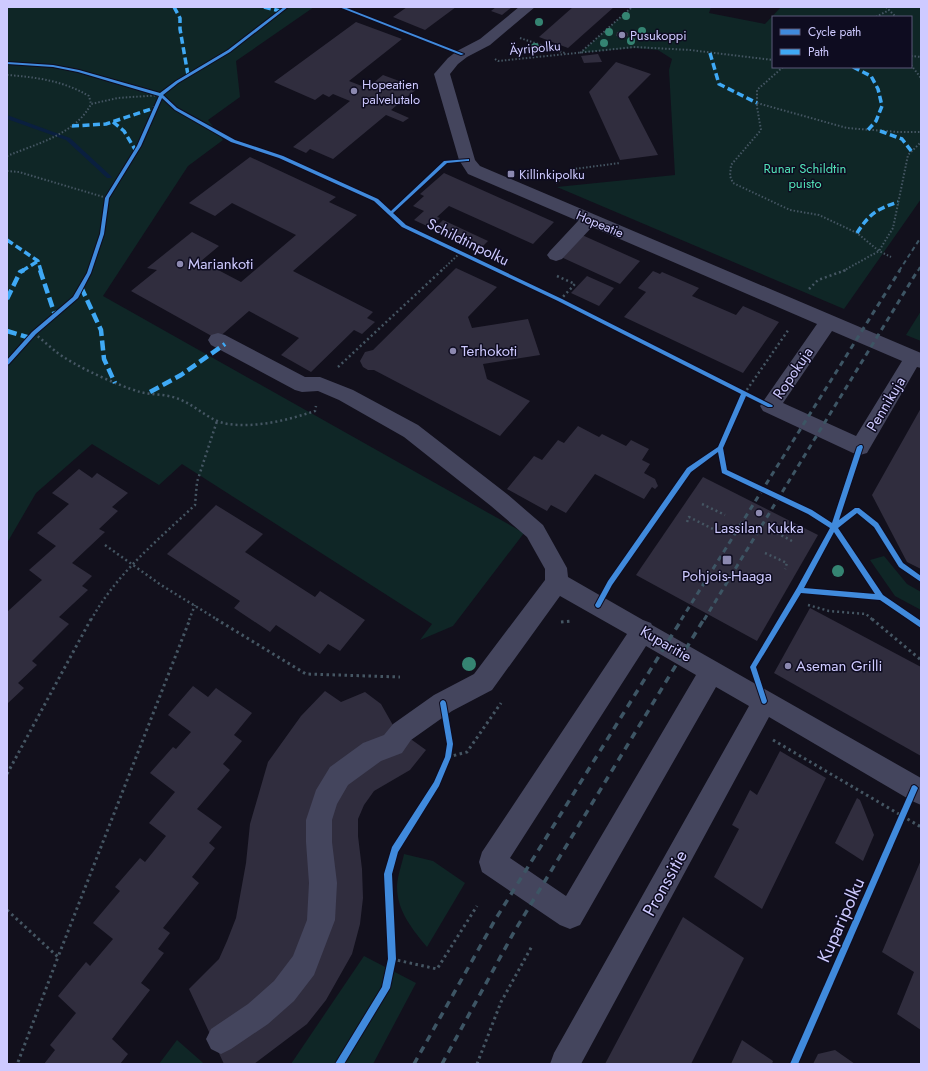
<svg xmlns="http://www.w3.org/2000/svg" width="928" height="1071" font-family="Jost,sans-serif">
<rect width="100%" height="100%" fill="#12101c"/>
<g fill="#0f2626" fill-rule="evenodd">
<polygon points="7,7 314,7 236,61 240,97 208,120 223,140 188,166 103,296 524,533 453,626 420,640 432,624 182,464 159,485 92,444 36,493 7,543"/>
<path d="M632 7H711L709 13 765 24 781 7H921V199L844 309 557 187 675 175 669 70 672 59 658 50 634 48 580 53ZM773 17H911V67H773Z"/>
<polygon points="921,311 921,341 906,335"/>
<polygon points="884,556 907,584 921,592 921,610 895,596 870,560"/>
<path d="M404 854 433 861 465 883 427 947C413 930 397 911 397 887 397 877 402 864 404 854Z"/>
<polygon points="364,956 416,983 373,1064 291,1064"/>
<polygon points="177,1040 202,1062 204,1064 159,1064"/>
</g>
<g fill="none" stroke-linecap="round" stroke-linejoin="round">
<polygon fill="#0a1f3f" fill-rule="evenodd" points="7,115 70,138 112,177 111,178 107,178 66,140 7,119"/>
</g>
<g fill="#302d3e">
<polygon points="407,7 456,7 425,30 393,17"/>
<polygon points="496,7 512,7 502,15 491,11"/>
<polygon points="573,7 614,7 568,48 539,37"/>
<polygon points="356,22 402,39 349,81 367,88 383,75 418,88 391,110 409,118 403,122 386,115 333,159 310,149 306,153 293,147 350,101 333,94 329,97 323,94 315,100 274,82"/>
<polygon points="623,31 628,33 628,36 623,38 616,36 617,32"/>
<polygon points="598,54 602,62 584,63 581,56"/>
<polygon points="616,62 651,74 628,97 658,155 620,160 589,92"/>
<polygon points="250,157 336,197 329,202 357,215 293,271 373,312 367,318 375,322 362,334 354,330 311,372 281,355 299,338 249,311 217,339 131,291 157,270 147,268 192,232 219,246 201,261 241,282 296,235 232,203 215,216 189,203"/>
<polygon points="444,173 554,222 533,244 449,206 437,217 440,218 434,224 431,223 427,226 414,220 424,211 413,206 424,196 420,194"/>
<polygon points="443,220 488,241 479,250 434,229"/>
<polygon points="582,235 640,261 620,284 561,257"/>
<polygon points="456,268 497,287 468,317 472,328 528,319 540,355 483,364 487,379 530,401 500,436 374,370 368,370 363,367 360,361 365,352 373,350"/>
<polygon points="653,271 660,274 662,272 699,288 692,296 736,315 743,306 779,322 743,373 624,317 646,292 638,288"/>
<polygon points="587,276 614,288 599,306 571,293"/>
<polygon points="921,408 921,569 907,562 872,495"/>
<polygon points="578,426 599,437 602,434 626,446 631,440 649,449 642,460 650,464 644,473 655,479 658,486 655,489 652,487 644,499 595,474 566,513 551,505 547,511 507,489 534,456 542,460 558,440 564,443"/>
<polygon points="79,469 92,478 97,473 128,493 112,507 118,511 99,529 105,532 72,563 92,576 82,586 88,590 59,617 69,624 32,661 37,665 18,683 24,688 7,704 7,612 42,580 29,570 56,546 37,533 69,504 52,493"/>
<polygon points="703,477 818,535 757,641 636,575"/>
<polygon points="216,505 263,534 245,552 315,597 320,591 365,620 340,651 328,644 320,654 276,625 270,632 234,608 240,601 167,554"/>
<polygon points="810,608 921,667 921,756 774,673"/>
<polygon points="193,686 208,697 216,688 252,713 234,735 242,741 223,764 230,770 197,809 222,827 209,843 215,848 192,877 199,883 163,928 170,933 158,949 164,953 141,983 150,990 112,1039 128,1054 120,1064 44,1064 55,1050 50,1045 76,1013 58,996 86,962 90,966 113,939 93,923 120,891 115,887 140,858 145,862 166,836 149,823 175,792 150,773 173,747 176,749 191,732 168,715"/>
<polygon points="325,691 341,702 365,692 381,704 394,727 426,750 410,770 374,791 364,805 358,819 358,836 362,869 363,898 360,924 352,954 326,1000 307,1024 254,1064 224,1064 189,989 219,959 227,941 236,918 246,863 250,824 268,762 301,716"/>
<polygon points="780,751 826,778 762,909 714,877 739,829 732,825 750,790 757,795"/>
<polygon points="857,798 860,800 874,835 863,861 835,843"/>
<polygon points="921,860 921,1030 897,1014 914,972 882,952"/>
<polygon points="683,917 744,958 691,1064 605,1064"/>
<polygon points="742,1040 773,1061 772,1064 731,1064"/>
<polygon points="835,1050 855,1064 813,1064 818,1054"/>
</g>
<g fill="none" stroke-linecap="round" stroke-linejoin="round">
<g stroke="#455663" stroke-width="2" stroke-dasharray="1.5 2" stroke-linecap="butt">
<polyline points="886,7 896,17"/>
<polyline points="876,17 889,10"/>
<polyline points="520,38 565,53"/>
<polyline points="580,53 632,7"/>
<polyline points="911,56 921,57"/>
<polyline points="495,59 498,61 635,47 690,50 773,60"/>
<polyline points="911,65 921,78"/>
<polyline points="783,67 757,90 757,107 761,130 731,165 730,176 733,183 790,210 819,215 857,233 879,251 891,257"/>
<path d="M7 75C36 77 64 81 89 96L91 104"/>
<polyline points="757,103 847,128 898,132 921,132"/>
<path d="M7 156C36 144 76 134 91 104L118 98 161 95"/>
<polyline points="7,171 19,172 107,198"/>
<polyline points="556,183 574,169 620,163"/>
<polyline points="441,271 460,253"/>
<polyline points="843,271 879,251 893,228 908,155 921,142"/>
</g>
<g stroke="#455663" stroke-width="2.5" stroke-dasharray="2 3" stroke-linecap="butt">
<polyline points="557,276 575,284 560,300"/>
<polyline points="809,289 818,280 846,270"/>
<path d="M34 333C41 339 48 345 55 351 74 366 117 385 140 392 152 395 165 394 176 398 195 404 208 421 228 424 257 428 288 420 315 411L316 406"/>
<polyline points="338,367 442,270"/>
<polyline points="744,394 789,329"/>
<polyline points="702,504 725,515"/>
<polyline points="687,522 689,517 715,530"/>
<polyline points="777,533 792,541"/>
<polyline points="105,545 161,585 218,620"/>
<polyline points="765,553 787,563 785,569"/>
<polyline points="808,605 829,611 866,614 873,620"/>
<path d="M91 620C116 574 158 540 195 505L197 482 217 421"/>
<polyline points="189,620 195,605"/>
</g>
<g stroke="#455663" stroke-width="3" stroke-dasharray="2.5 3.5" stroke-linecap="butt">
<polyline points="216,619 306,674 400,677"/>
<polyline points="872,619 921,660"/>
<polyline points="561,622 571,621"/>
<polyline points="773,740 921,827"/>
<polyline points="448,757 467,752 501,703"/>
<polyline points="7,774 91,619"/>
<polyline points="7,910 58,957 190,619"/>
<polyline points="392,959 437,969 477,906"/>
<polyline points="18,1062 58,957"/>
<polyline points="477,1064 501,1002 532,946"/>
</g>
<g fill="#44455d" fill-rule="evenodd">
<path d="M519 7H535L490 45 467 57 458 64 450 74 475 160 480 166 921 353V368L917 367 867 453 860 455 853 453 763 411 760 406 817 324 592 227 562 259 556 261 550 259 547 255 550 251 578 221 468 174 459 160 434 74 448 58 457 51 480 39ZM832 331 902 361 856 436 783 403Z"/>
<path d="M218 333 225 335 305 377H320L353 390 418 425 507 494 543 525 567 568 568 577 643 620 651 623 652 625 921 778V805L912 801 769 717 581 1064H550L554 1053 749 706 716 687 580 925 570 929 560 925 482 872 479 862 482 852 627 634 560 596 492 690 452 711 411 740 402 753 381 761 348 785 337 804 332 820V842L337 883 335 920 314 975 294 1001 268 1024 231 1049 221 1054 211 1049 206 1039 211 1029 248 1004 274 981 293 956 307 920 309 883 306 842V820L316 790 330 767 363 743 384 735 393 724 434 695 474 674 545 580V569L527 537 491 506 404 437 339 400 318 391 302 392 295 390 211 345 208 340 211 335ZM646 646 696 675 566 896 510 858Z"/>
</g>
<g stroke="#3d5564" stroke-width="2" stroke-dasharray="4.5 3.5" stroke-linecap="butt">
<polyline points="899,271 921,237"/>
<polyline points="918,271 921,265"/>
</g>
<g stroke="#3d5564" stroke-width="3" stroke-dasharray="5.5 4.5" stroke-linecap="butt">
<polyline points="681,620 900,270"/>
<polyline points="704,620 918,270"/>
</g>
<g stroke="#3d5564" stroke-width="3.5" stroke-dasharray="7 6" stroke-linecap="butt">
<polyline points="414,1064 495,920 682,619"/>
<polyline points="442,1064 514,932 704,619"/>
</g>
<g stroke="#3fa9f5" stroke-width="3.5" stroke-dasharray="7 3.5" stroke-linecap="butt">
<polyline points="174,7 180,18 180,29 188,75"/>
<polyline points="264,7 280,11"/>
<polyline points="710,53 719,84 757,103"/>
<polyline points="853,67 871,76 878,89 882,106 876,121 867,131"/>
<polyline points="113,122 124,131 136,151"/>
<polyline points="72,126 106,124 157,107"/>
<polyline points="880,131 902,139 912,152"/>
<path d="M857 233C869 214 877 209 898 202"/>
<polyline points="7,240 38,261 41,271"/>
<polyline points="22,271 38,261"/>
</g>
<g stroke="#3fa9f5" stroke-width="4.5" stroke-dasharray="10 4.5" stroke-linecap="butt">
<polyline points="40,270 55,315"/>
<polyline points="81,287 101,330 104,359 115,383"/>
<polyline points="7,299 20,272 24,270"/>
<polyline points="7,331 30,338"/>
<polyline points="150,392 181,375 225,344"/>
</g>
<defs>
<g id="cycleway">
<path d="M284 7H288L230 52 178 83 163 95 177 108 235 140 283 156 378 199 391 211 444 161 469 159V161H467L447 163 393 213 406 225 562 299 772 405 773 406 772 407H768L746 396 723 448 727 470 812 510 832 523 857 447 860 445H862L863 447 839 520 855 508H859L878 523 903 563 921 576V582L899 567 874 527 857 513 838 528 883 595 921 621V628L880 600 801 593 756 667 767 701 766 703 764 704 762 703 750 667 797 588 830 528 808 514 722 473 718 452 691 472 612 585 600 607 598 608 596 607 595 605 608 581 687 468 718 447 741 394 558 301 402 227 374 201 279 158 231 142 175 110 162 98 141 146 109 198 104 234 91 273 78 298 36 334 9 364 7 365V360L32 332 73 297 87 273 100 234 105 198 137 146 159 96 78 72 53 67 7 64V62L53 65 79 70 160 93 176 81 228 50ZM834 532 875 594 804 588Z"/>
<polygon points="339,7 344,7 464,54 461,55"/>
<polygon points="443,700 445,701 446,703 453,744 451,757 439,786 398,852 392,874 396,959 390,988 344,1064 335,1064 382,987 388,959 384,874 392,847 434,782 445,757 447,744 440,703 441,701"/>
<polygon points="914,785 916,786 918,788 798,1064 790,1064 912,786"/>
</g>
</defs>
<use href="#cycleway" stroke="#0e0c20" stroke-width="2"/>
<use href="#cycleway" fill="#408adc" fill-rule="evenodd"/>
</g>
<g fill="#358472">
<circle cx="626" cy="16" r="4"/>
<circle cx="539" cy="22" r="4"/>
<circle cx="642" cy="31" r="4"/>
<circle cx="609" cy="32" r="4"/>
<circle cx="631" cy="41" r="4"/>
<circle cx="604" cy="43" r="4"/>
<circle cx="535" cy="47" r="4"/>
<circle cx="838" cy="571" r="6"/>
<circle cx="469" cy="664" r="7"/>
</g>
<g fill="#8c89b0" stroke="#0e0c20" stroke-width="1.5">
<circle cx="622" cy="35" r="4"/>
<circle cx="354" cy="91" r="4"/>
<rect x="507" y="170" width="8" height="8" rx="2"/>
<circle cx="180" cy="264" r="4"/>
<circle cx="453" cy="351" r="4"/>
<circle cx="759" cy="513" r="4"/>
<rect x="722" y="555" width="10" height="10" rx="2"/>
<circle cx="788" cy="666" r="4"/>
</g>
<g text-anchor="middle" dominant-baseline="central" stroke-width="3" stroke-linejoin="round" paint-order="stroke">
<g font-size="13" fill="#cecaff" stroke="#0e0c20" text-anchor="start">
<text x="630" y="35">Pusukoppi</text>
<text x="362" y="84">Hopeatien<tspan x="362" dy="15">palvelutalo</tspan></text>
<text x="519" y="174">Killinkipolku</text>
</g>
<g font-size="13" fill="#cecaff" stroke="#0e0c20">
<text transform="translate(535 48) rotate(-5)">Äyripolku</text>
<text transform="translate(600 224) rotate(23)">Hopeatie</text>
</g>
<g font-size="13" fill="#52e3b8" stroke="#0e0c20">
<text x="805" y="168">Runar Schildtin<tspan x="805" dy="15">puisto</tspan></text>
</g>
<g font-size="15" fill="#cecaff" stroke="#0e0c20">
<text transform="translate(468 242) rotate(26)">Schildtinpolku</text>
<text transform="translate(793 373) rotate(-56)">Ropokuja</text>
<text transform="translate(886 404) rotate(-59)">Pennikuja</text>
<text transform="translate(666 644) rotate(30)">Kuparitie</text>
</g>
<g font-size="15" fill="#cecaff" stroke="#0e0c20" text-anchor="start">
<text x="188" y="264">Mariankoti</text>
<text x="461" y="351">Terhokoti</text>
<text x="759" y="528" text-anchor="middle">Lassilan Kukka</text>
<text x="727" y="576" text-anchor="middle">Pohjois-Haaga</text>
<text x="796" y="666">Aseman Grilli</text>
</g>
<g font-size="18" fill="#cecaff" stroke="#0e0c20">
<text transform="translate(665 883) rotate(-61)">Pronssitie</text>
<text transform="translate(841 920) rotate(-66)">Kuparipolku</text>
</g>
</g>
<rect width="928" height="1071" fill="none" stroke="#cecaff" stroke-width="16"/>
<rect x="772" y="16" width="140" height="52" fill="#0e0c20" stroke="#5b5879"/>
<rect x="780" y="29" width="20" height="6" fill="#408adc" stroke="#5b5879"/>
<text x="808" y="36" font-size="12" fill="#cecaff">Cycle path</text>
<rect x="780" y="49" width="20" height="6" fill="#3fa9f5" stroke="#5b5879"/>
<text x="808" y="56" font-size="12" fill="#cecaff">Path</text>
</svg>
